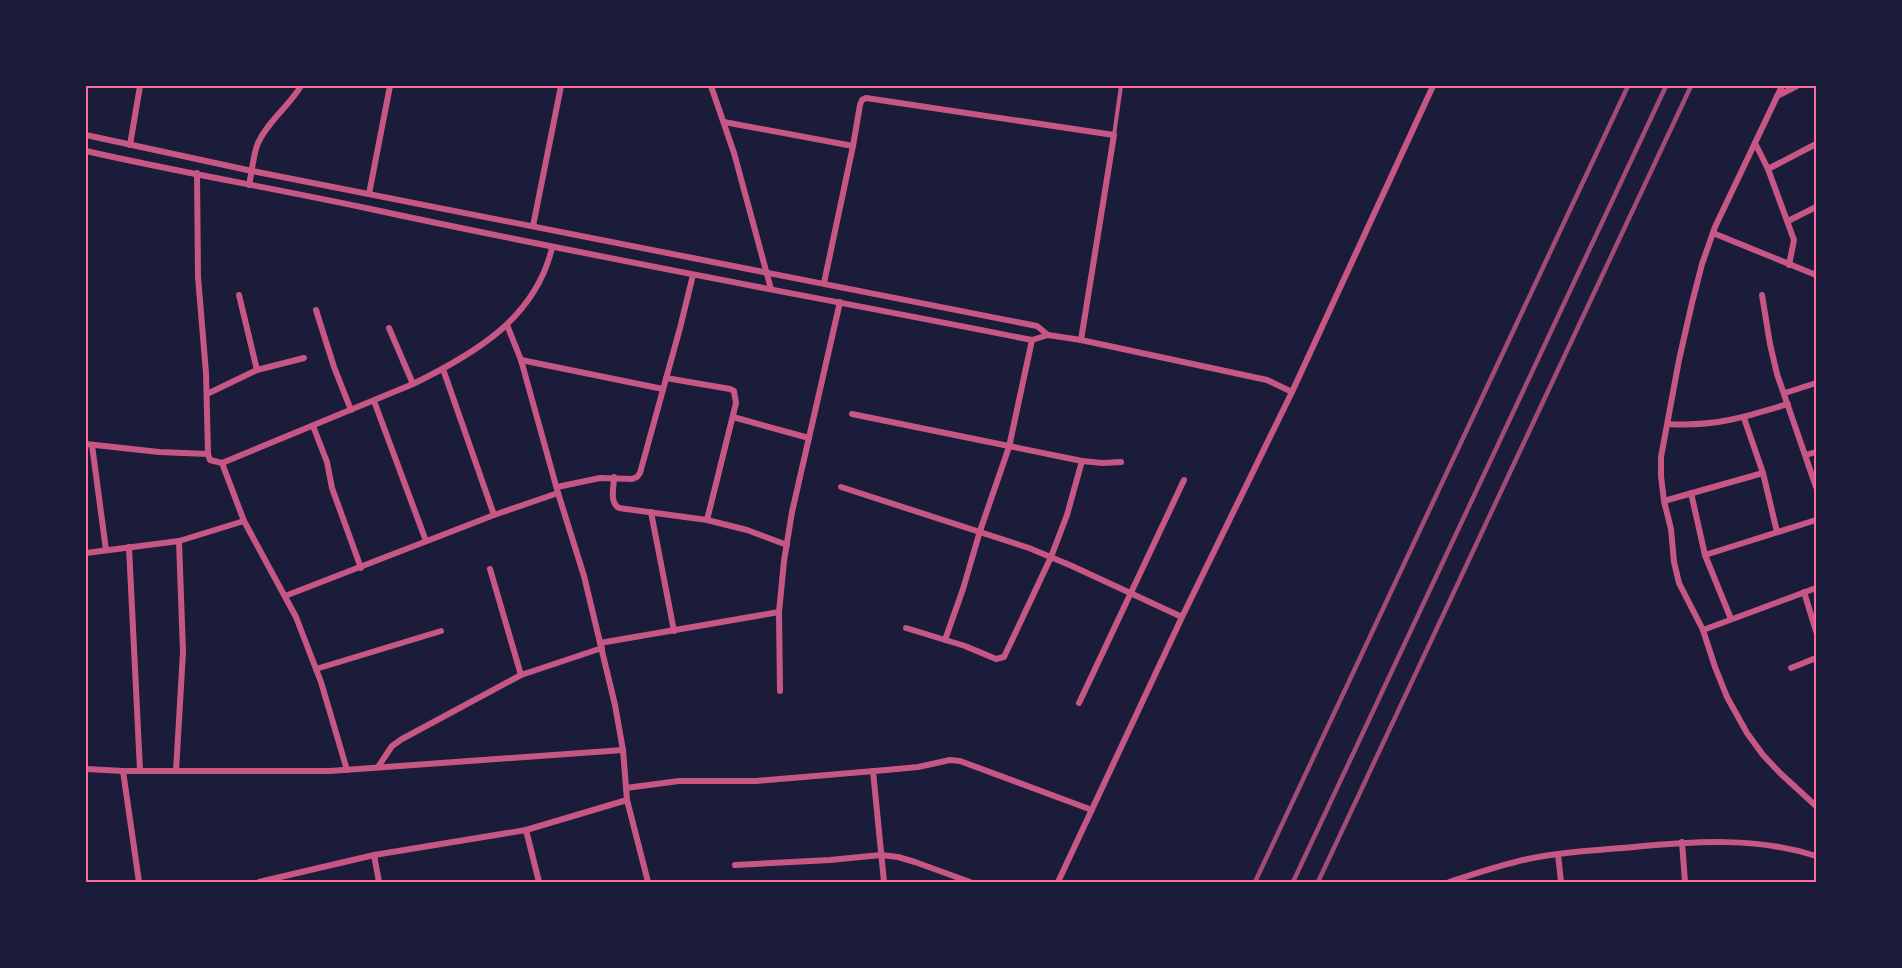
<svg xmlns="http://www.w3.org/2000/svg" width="1902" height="968" font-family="'Public Sans',sans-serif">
<rect width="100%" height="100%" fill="#1b1b3a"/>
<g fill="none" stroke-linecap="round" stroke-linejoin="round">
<polyline stroke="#c65784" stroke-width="4" points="1114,135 1121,86"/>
<g stroke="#c65784" stroke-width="6">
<polyline points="711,86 734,153 771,289"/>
<polyline points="1782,86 1715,227 1702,264 1692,303 1679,360 1661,457 1661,476 1664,501 1671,529 1674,562 1679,583 1703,630 1715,667 1727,697 1747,733 1763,755 1780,773 1816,806"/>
<polyline points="1777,96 1797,86"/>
<polyline points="724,122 853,146"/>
<polyline points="86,135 252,171 1037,326 1048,335"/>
<polyline points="1755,143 1768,169 1794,240 1789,265"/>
<polyline points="130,145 140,86"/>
<path d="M86 151C178 172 272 188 366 208 587 256 810 296 1032 340L1048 335 1081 340 1267 380 1292 392"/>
<polyline points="1768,169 1816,144"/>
<path d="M197 173 198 277 206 373 208 454 210 460 222 463 413 384C474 354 535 319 552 248"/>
<path d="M249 185C252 172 253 155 258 143 268 121 289 106 301 86"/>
<polyline points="369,194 390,86"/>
<polyline points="1788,221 1816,207"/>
<polyline points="533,226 561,86"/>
<polyline points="1713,233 1816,275"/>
<polyline points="824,283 853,146 860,105 862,100 866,98 1114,135 1081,340"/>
<polyline points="239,295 257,370"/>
<polyline points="1762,295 1770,344 1777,374 1816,487"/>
<polyline points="316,310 334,367 351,410"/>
<polyline points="507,325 521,360 558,493 584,576 615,705 623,750 627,800 648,882"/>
<polyline points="389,328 413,384"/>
<polyline points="521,360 663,389"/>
<polyline points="443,369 494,515"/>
<polyline points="666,378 730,389 734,391 736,403 707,520"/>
<polyline points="1785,393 1816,383"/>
<polyline points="207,394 257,370 304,358"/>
<polyline points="374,401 426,541"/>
<polyline points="852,414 1082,461 1102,463 1121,462"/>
<polyline points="733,417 809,438"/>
<polyline points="1744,418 1763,473 1777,532"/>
<path d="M1668 424C1714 427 1746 417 1788 404"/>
<polyline points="313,426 327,462 332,488 361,568"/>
<polyline points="86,444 159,452 208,454"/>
<polyline points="92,445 106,550"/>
<polyline points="1806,455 1816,452"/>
<polyline points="222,463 244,521 296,617 321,682 347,770"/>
<path d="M614 477C614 487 609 502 619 508L707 520 747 530 787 545"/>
<polyline points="557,487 600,478 632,479 637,477 640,473 680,328 693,275"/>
<polyline points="841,487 1029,548 1072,566 1182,617"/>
<polyline points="1691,493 1705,555 1731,619"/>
<polyline points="1664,501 1763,473"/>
<polyline points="651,512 674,631"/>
<polyline points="129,547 140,770"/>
<polyline points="86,553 179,541 244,521"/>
<polyline points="1705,555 1816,520"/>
<polyline points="490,569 521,675"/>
<polyline points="1804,592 1816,631"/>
<polyline points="285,596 494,515 558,493"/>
<polyline points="906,628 965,646 996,659 1004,657 1051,557 1067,515 1082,461"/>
<polyline points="1703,630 1816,588"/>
<polyline points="945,640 963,589 980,531 1009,447 1032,340"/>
<polyline points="600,643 779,612"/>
<polyline points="1791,668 1816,658"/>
<polyline points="316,669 441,631"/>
<polyline points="780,691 779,612 784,561 792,512 840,302"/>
<polyline points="1079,703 1184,480"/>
<polyline points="378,767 392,746 402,739 521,675 602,648"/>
<polyline points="86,769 123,771 330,771 623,750"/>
<polyline points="123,771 139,882"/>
<polyline points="176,771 183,652 179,541"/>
<polyline points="873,771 884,882"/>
<polyline points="626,788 679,781 756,781 886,770 918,767 950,760 960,761 1092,810"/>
<polyline points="526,830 539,882"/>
<polyline points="1682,842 1685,882"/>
<polyline points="1558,854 1561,882"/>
<polyline points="374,855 379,882"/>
<polyline points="735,865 830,860 881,855 898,857 915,862 970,882"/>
<polyline points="259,882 374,855 526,830 627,800"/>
<polyline points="1058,882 1182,617 1292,392 1433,86"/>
<path d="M1449 882C1478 873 1508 862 1538 857 1569 851 1602 850 1634 847 1696 841 1757 837 1816 856"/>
</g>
<g stroke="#a44b75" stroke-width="4.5">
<polyline points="1255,882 1628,86"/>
<polyline points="1293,882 1666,86"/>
<polyline points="1318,882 1691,86"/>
</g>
</g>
<rect width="1902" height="968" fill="none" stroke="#1b1b3a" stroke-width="174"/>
<rect x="87" y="87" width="1728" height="794" fill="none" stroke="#ff6b9d" stroke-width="2"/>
</svg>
